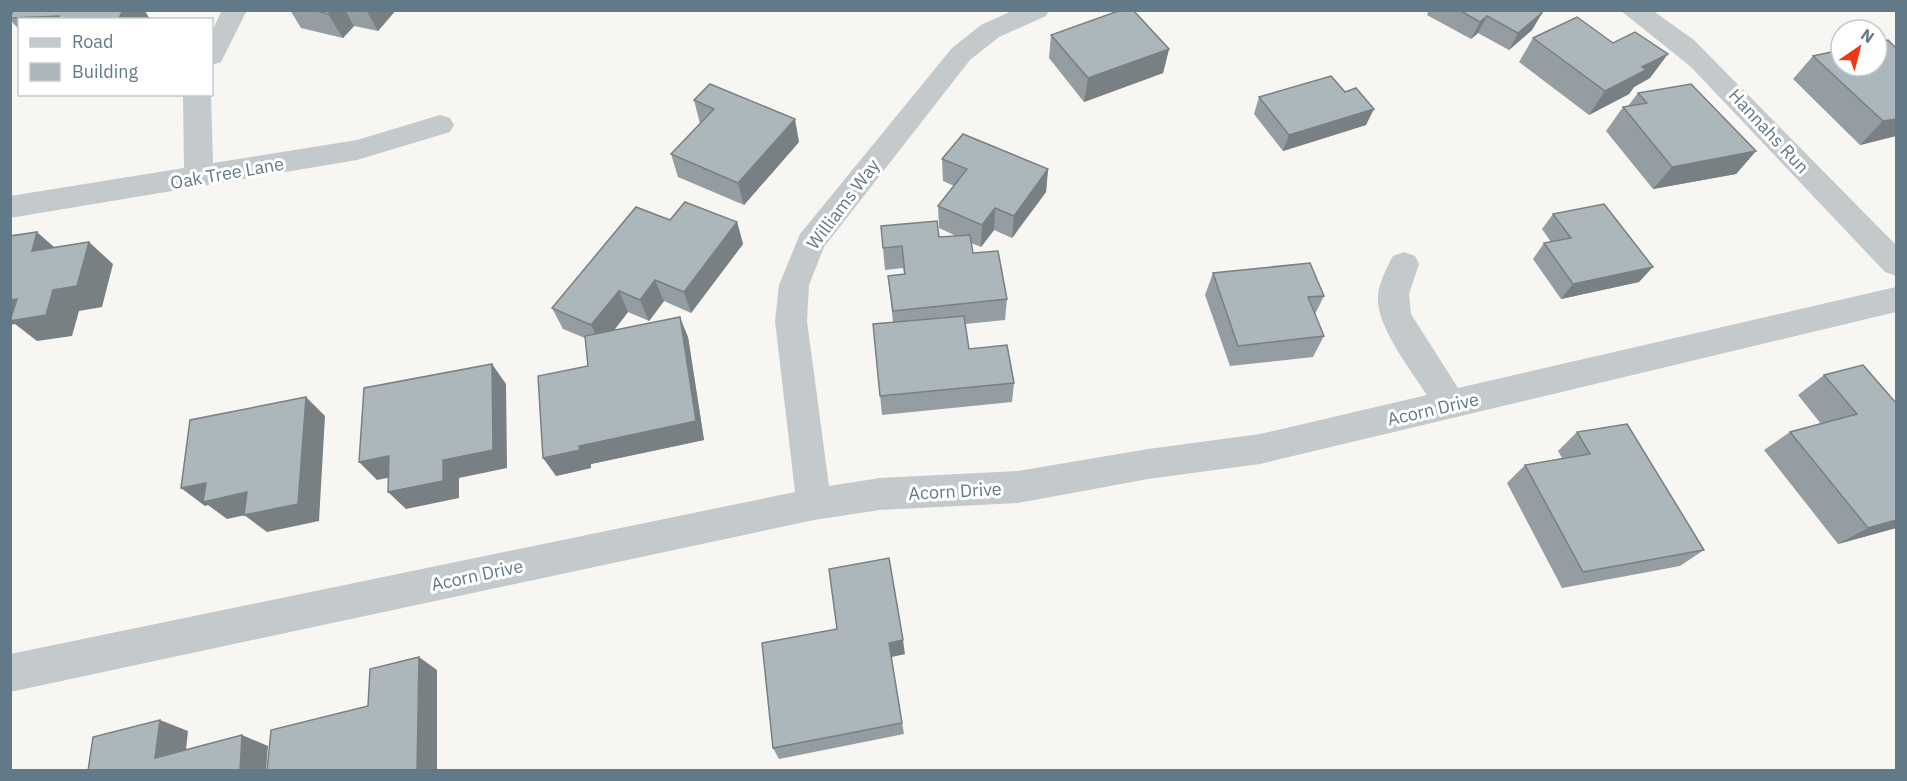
<svg xmlns="http://www.w3.org/2000/svg" width="1907" height="781" font-family="'IBM Plex Sans',sans-serif">
<rect width="100%" height="100%" fill="#f7f6f2"/>
<g fill="none" stroke-linecap="round" stroke-linejoin="round">
<g fill="#c4c9cc" fill-rule="evenodd">
<polygon points="222,10 247,10 221,62 212,65 212,31"/>
<path d="M1014 10H1049L1046 16 999 37 970 60 824 247 809 285 807 321 829 486 880 478 1018 471 1148 449 1260 434 1427 395C1411 370 1375 325 1378 295 1379 283 1387 267 1393 256L1404 252 1415 256 1419 264 1409 294 1411 314 1458 388 1896 287V312L1260 464 1148 479 1018 503 880 510 814 520 10 692V654L795 492 775 321 779 285 800 234 952 48 981 25Z"/>
<polygon points="1620,10 1652,10 1694,40 1896,245 1896,276 1885,272 1691,67"/>
<polygon points="183,94 211,94 213,163 357,140 440,115 450,118 454,125 450,132 357,160 10,218 10,196 184,168"/>
</g>
</g>
<g fill="#949da1">
<polygon points="14,10 144,10 150,19 20,20 20,30 10,20 10,16"/>
<polygon points="290,10 396,10 378,31 354,26 343,38 301,28"/>
<polygon points="1429,10 1538,10 1542,13 1532,30 1509,50 1478,33 1471,39 1427,15"/>
<polygon points="1051,35 1169,49 1163,73 1084,102 1049,58"/>
<polygon points="1533,38 1650,78 1634,87 1629,94 1589,115 1519,62"/>
<polygon points="1896,48 1896,136 1860,145 1793,79 1813,56"/>
<polygon points="1638,93 1756,151 1736,174 1653,189 1606,131 1623,107 1628,106"/>
<polygon points="1259,97 1366,125 1283,151 1254,114"/>
<polygon points="694,100 799,142 744,205 678,177 671,154 700,124"/>
<polygon points="942,159 1048,169 1046,192 1012,238 994,230 981,247 971,243 973,253 1007,299 1005,320 965,324 969,349 1014,383 1012,402 882,415 873,324 893,322 888,276 904,274 903,268 885,270 881,226 939,237 956,236 939,228 938,206 954,186 943,181"/>
<polygon points="1553,214 1639,282 1561,299 1533,259 1544,243 1551,242 1542,229"/>
<polygon points="670,220 737,222 743,244 691,313 664,301 649,321 628,312 614,330 688,337 704,440 591,464 591,468 556,476 588,366 585,338 563,329 552,308"/>
<polygon points="1213,273 1324,296 1315,314 1324,336 1313,357 1230,366 1205,295"/>
<polygon points="1824,375 1896,403 1896,528 1838,544 1764,450 1790,432 1821,424 1798,395"/>
<polygon points="1577,432 1704,550 1680,566 1562,588 1507,483 1525,465 1562,458 1558,451"/>
<polygon points="837,629 905,654 891,657 904,734 779,759 773,748"/>
</g>
<g fill="#788083">
<polygon points="123,10 144,10 150,19 118,20"/>
<polygon points="331,10 345,10 354,26 343,38 328,14"/>
<polygon points="366,10 396,10 378,31"/>
<polygon points="1542,13 1532,30 1509,50 1518,33"/>
<polygon points="1487,16 1478,33 1471,39 1480,22"/>
<polygon points="1169,49 1163,73 1084,102 1088,78"/>
<polygon points="1668,54 1650,78 1634,87 1629,94 1589,115 1605,91 1642,67"/>
<polygon points="1374,109 1366,125 1283,151 1289,135"/>
<polygon points="795,119 799,142 744,205 738,183"/>
<polygon points="1896,119 1896,136 1860,145 1883,121"/>
<polygon points="1756,151 1736,174 1653,189 1672,167"/>
<polygon points="1048,169 1046,192 1012,238 1014,216"/>
<polygon points="995,208 994,230 981,247 982,225"/>
<polygon points="737,222 743,244 691,313 684,292"/>
<polygon points="37,232 62,254 32,251"/>
<polygon points="89,242 113,264 102,307 79,311 72,336 37,341 15,324 10,325 10,300"/>
<polygon points="1653,267 1639,282 1561,299 1573,284"/>
<polygon points="655,280 664,301 649,321 640,300"/>
<polygon points="619,291 628,312 602,346 591,325"/>
<polygon points="680,317 688,337 704,440 591,464 591,468 556,476 543,458 579,446"/>
<polygon points="492,364 506,384 507,468 459,478 459,498 406,509 388,492 443,460"/>
<polygon points="306,397 325,416 319,521 267,532 244,515"/>
<polygon points="389,456 407,474 377,480 359,462"/>
<polygon points="206,483 247,492 269,510 227,519 208,505 205,506 181,488"/>
<polygon points="1896,520 1896,528 1838,544 1868,528"/>
<polygon points="903,640 905,654 891,657 889,643"/>
<polygon points="419,657 437,670 437,771 417,771"/>
<polygon points="160,720 188,731 184,768 155,758"/>
<polygon points="242,735 268,746 266,771 240,771"/>
</g>
<g fill="#acb7bb" stroke="#788083" stroke-width="1.5">
<polygon points="14,10 123,10 118,20 57,20 59,16 10,18 10,16"/>
<polygon points="314,10 331,10 328,14"/>
<polygon points="1121,10 1133,10 1169,49 1088,78 1051,35"/>
<polygon points="1459,10 1538,10 1542,13 1518,33 1487,16 1480,22"/>
<polygon points="1577,17 1613,43 1635,32 1668,54 1642,67 1646,70 1605,91 1533,38"/>
<polygon points="1888,40 1896,48 1896,119 1883,121 1813,56 1841,50 1841,66 1877,66 1877,42"/>
<polygon points="1331,76 1345,92 1356,88 1374,109 1289,135 1259,97"/>
<polygon points="710,84 795,119 738,183 671,154 714,109 694,100"/>
<polygon points="1691,84 1756,151 1672,167 1623,107 1647,103 1638,93"/>
<polygon points="963,134 1048,169 1014,216 995,208 982,225 938,206 967,169 942,159"/>
<polygon points="685,202 737,222 684,292 655,280 640,300 619,291 591,325 552,308 636,207 670,220"/>
<polygon points="1604,204 1653,267 1573,284 1544,243 1571,238 1553,214"/>
<polygon points="937,221 939,237 970,235 973,253 998,251 1007,299 893,311 888,276 905,274 902,246 883,248 881,226"/>
<polygon points="37,232 32,251 89,242 77,286 53,290 46,315 10,321 17,299 10,300 10,236"/>
<polygon points="1310,263 1324,296 1308,297 1324,336 1238,346 1213,273"/>
<polygon points="964,316 969,349 1007,345 1014,383 880,396 873,324"/>
<polygon points="680,317 696,421 579,446 580,450 543,458 538,376 588,366 585,336"/>
<polygon points="492,364 493,450 443,460 443,481 388,492 389,456 359,462 364,388"/>
<polygon points="1863,365 1896,403 1896,520 1868,528 1790,432 1857,414 1824,375"/>
<polygon points="306,397 298,504 244,515 247,492 203,502 206,483 181,488 190,420"/>
<polygon points="1627,424 1704,550 1583,572 1525,465 1590,454 1577,432"/>
<polygon points="889,558 903,640 889,643 902,723 773,748 762,643 837,629 829,569"/>
<polygon points="419,657 417,771 267,771 271,730 368,706 370,669"/>
<polygon points="160,720 155,758 242,735 240,771 88,771 93,737"/>
</g>
<g text-anchor="middle" dominant-baseline="central" stroke-width="6" stroke-linejoin="round" paint-order="stroke">
<g font-size="18" fill="#627a87" stroke="#fff">
<text transform="translate(1769 131) rotate(47)">Hannahs Run</text>
<text transform="translate(227 173) rotate(-10)">Oak Tree Lane</text>
<text transform="translate(843 204) rotate(-53)">Williams Way</text>
<text transform="translate(1433 409) rotate(-13)">Acorn Drive</text>
<text transform="translate(955 491) rotate(-3)">Acorn Drive</text>
<text transform="translate(477 575) rotate(-12)">Acorn Drive</text>
</g>
</g>
<rect width="1907" height="781" fill="none" stroke="#627a87" stroke-width="24"/>
<rect x="18" y="18" width="195" height="78" fill="#ffffff" stroke="#c0cacf" stroke-width="1.5"/>
<rect x="30" y="38" width="30" height="9" fill="#c4c9cc" stroke="#c0cacf" stroke-width="1.5"/>
<text x="72" y="48" font-size="18" fill="#627a87">Road</text>
<rect x="30" y="63" width="30" height="18" fill="#acb7bb" stroke="#c0cacf" stroke-width="1.5"/>
<text x="72" y="78" font-size="18" fill="#627a87">Building</text>
<g transform="translate(1859 48) rotate(35)"><circle r="28" fill="#ffffff" stroke="#c0cacf" stroke-width="1.5"/>
<path d="M0-4.5L10 22L0 15L-10 22Z" fill="#f43615"/>
<text y="-9" font-size="16" font-weight="bold" text-anchor="middle" fill="#627a87">N</text>
</g>
</svg>
